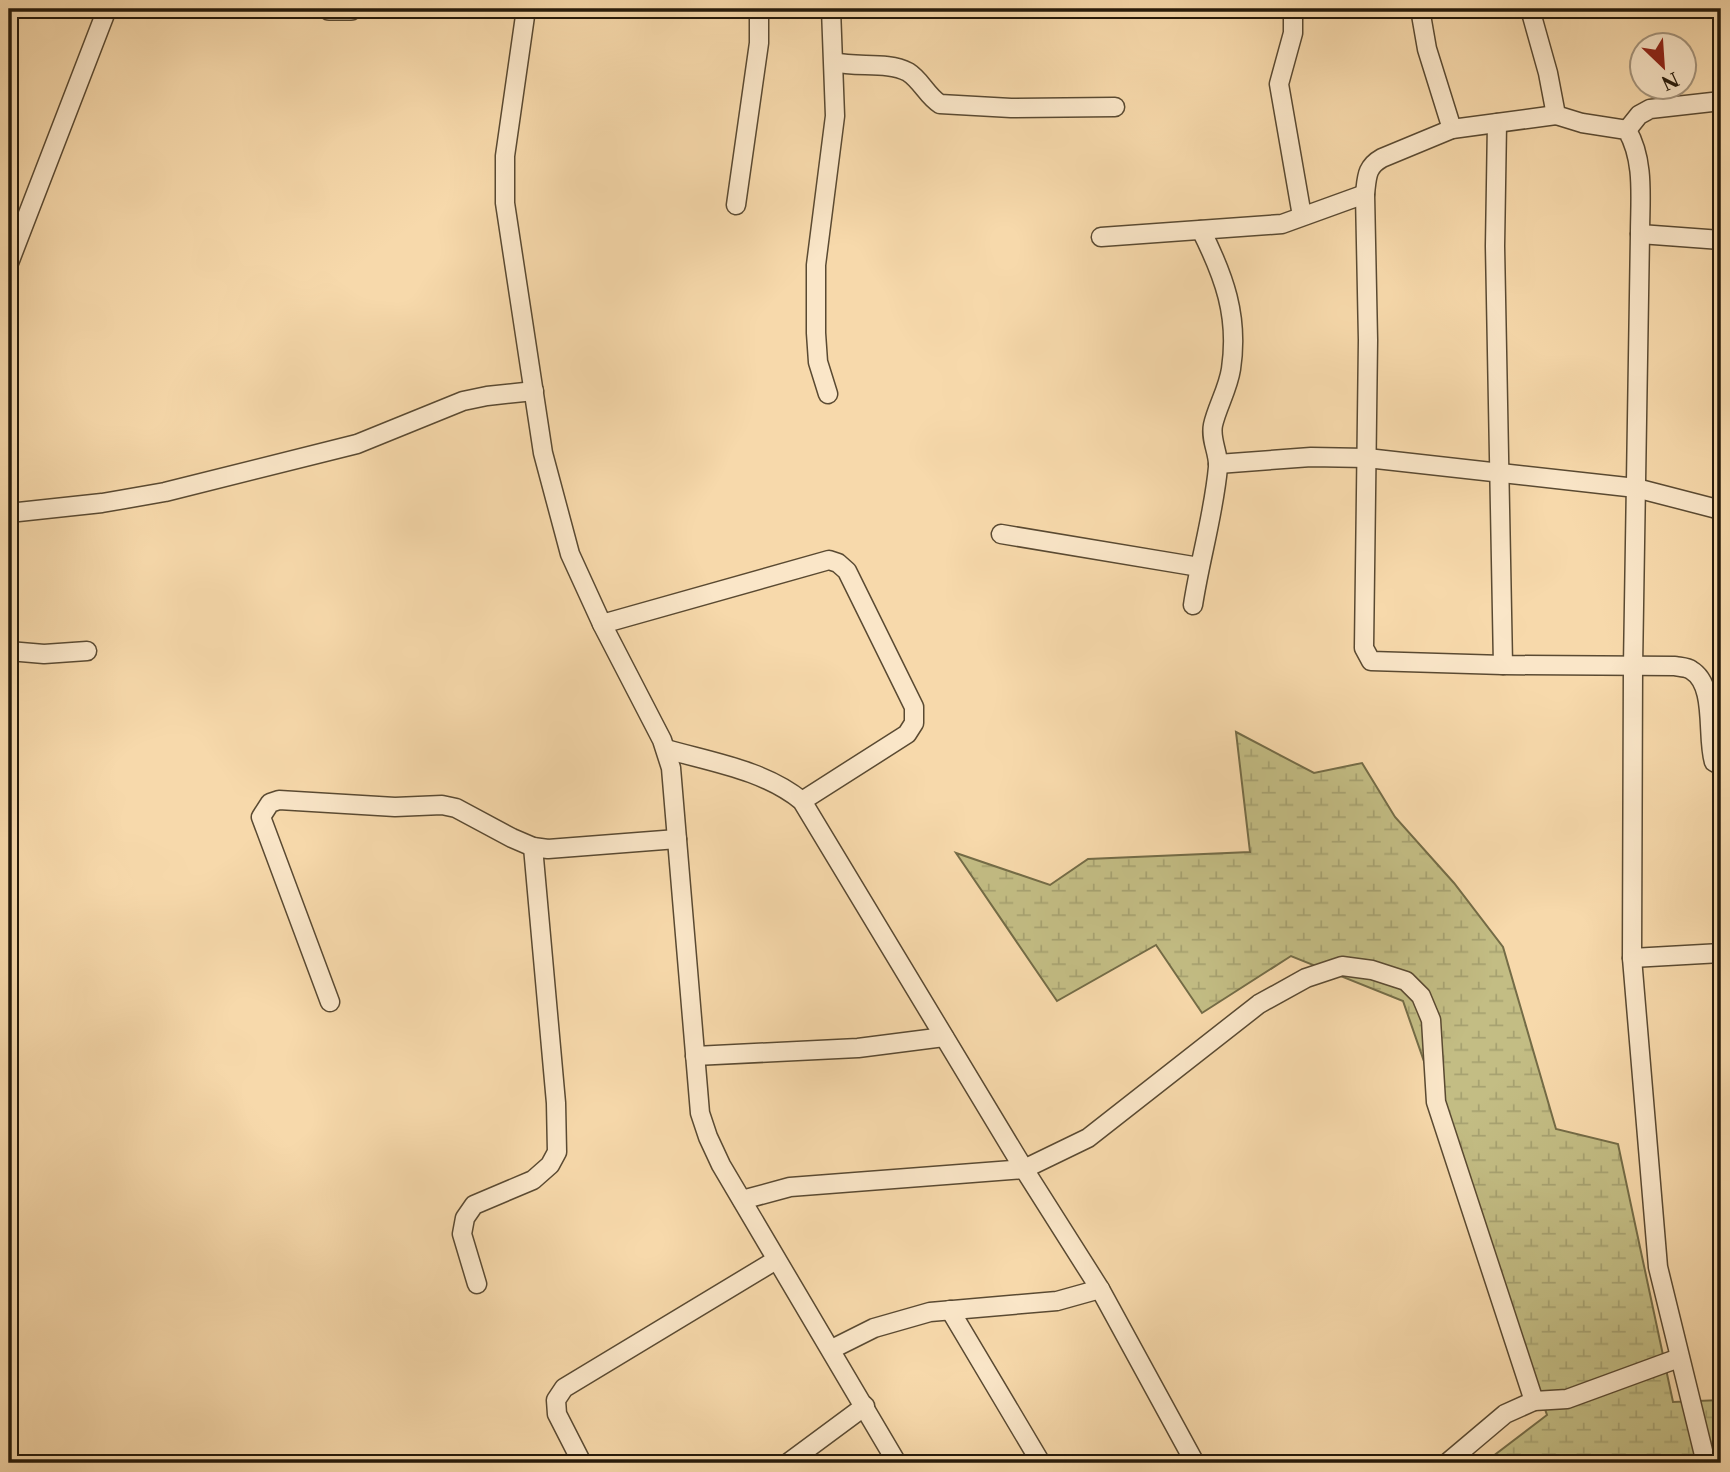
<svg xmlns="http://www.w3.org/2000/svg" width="1730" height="1472" font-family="'Libre Caslon Text',serif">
<defs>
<pattern id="wetland-marsh" width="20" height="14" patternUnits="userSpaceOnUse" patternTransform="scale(1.75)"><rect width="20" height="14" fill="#c3bd84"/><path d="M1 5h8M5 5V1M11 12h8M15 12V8" fill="none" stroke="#a7a271"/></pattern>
</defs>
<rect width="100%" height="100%" fill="#f7d9ab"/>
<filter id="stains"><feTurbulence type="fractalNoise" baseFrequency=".00286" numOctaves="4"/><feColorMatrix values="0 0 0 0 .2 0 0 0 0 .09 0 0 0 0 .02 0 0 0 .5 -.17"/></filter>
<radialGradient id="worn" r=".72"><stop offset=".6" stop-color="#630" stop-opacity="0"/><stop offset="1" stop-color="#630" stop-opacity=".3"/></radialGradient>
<polygon fill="url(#wetland-marsh)" stroke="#746c47" stroke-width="2" points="1236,732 1314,773 1362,763 1395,817 1454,883 1503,947 1556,1129 1618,1144 1673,1402 1721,1400 1721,1463 1484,1463 1547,1415 1403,1001 1291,956 1202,1013 1156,945 1057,1001 956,853 1050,885 1088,859 1250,852"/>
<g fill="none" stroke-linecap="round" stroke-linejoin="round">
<defs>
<g id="minor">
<polyline points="526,9 505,156 505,203 543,453 570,554 602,624 662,740 671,768 700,1113 708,1137 721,1165 897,1463"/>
<polyline points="1293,9 1293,33 1279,84 1302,216"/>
<polyline points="1420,9 1427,49 1452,129"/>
<path d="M1530 9 1548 73 1556 115 1582 123 1627 130C1645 161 1640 199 1640 234L1633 667 1632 958 1658 1267 1706 1463"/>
<path d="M834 62C857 68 887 61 908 72 921 80 927 96 940 104L1011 108 1115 107"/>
<path d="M1556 115 1452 129 1382 158C1366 167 1367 177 1365 194L1368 340 1364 648 1371 661 1503 665 1675 666C1679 667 1687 667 1691 670 1717 685 1706 737 1714 762L1721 766"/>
<polyline points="1497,123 1495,246 1503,665"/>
<polyline points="1627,130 1639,115 1650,109 1721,101"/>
<polyline points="736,205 759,43 759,9"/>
<polyline points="1640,234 1721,240"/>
<polyline points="1101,237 1282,224 1365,194"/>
<polyline points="9,263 107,9"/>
<polyline points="828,394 818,362 816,333 816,265 835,116 831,9"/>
<polyline points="1218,464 1311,457 1367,458 1636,488 1721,510"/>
<polyline points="9,513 102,503 165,492 357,444 463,401 487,396 534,391"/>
<polyline points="1001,534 1199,567"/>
<path d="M1193 605C1200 559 1214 513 1218 467 1219 453 1210 440 1213 425 1217 407 1228 389 1231 369 1239 316 1224 276 1201 230"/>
<polyline points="602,624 829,560 838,563 847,571 914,707 914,723 907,734 802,801"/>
<polyline points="9,651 44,654 87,651"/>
<path d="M666 749C711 762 764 770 802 801L1024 1169 790 1187 742 1200"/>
<polyline points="1632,958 1721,953"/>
<polyline points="330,1002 261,817 270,803 279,800 395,807 442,805 456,808 512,838 533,847 548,849 677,839"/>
<polyline points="695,1056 858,1048 944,1037"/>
<polyline points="477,1284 462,1234 465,1218 474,1205 533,1180 550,1165 557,1152 556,1103 533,847"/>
<polyline points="950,1310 1041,1463"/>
<polyline points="832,1349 874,1328 930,1312 1057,1301 1100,1289"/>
<polyline points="582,1463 557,1414 556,1400 564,1388 776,1260"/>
<polyline points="788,1463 865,1406"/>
<polyline points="1195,1463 1100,1289 1024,1169 1088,1138 1259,1004 1306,978 1342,966 1372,970 1406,981 1421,996 1431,1020 1436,1102 1534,1401"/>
<polyline points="1447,1463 1505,1414 1534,1401 1567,1399 1679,1358"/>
</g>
<polyline id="tertiary" points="329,9 351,9"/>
</defs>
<use href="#minor" stroke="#5a4a32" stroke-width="21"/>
<use href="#tertiary" stroke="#5a4a32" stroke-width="24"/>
<use href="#minor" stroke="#fae6c8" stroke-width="18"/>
<use href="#tertiary" stroke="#fae6c8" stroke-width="21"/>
</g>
<rect width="1730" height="1472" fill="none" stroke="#f7d9ab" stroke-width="35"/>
<rect x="10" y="10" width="1709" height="1451" fill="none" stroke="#261a0a" stroke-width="3.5"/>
<rect x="18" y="18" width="1695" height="1437" fill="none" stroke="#261a0a" stroke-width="2"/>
<g transform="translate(1663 66) rotate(155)"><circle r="33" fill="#fae6c8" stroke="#a5947c" stroke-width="2"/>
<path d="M0-5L12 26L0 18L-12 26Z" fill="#8f2418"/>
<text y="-10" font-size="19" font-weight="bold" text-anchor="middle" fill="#261a0a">N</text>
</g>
<rect width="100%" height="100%" filter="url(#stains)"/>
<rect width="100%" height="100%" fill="url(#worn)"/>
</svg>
